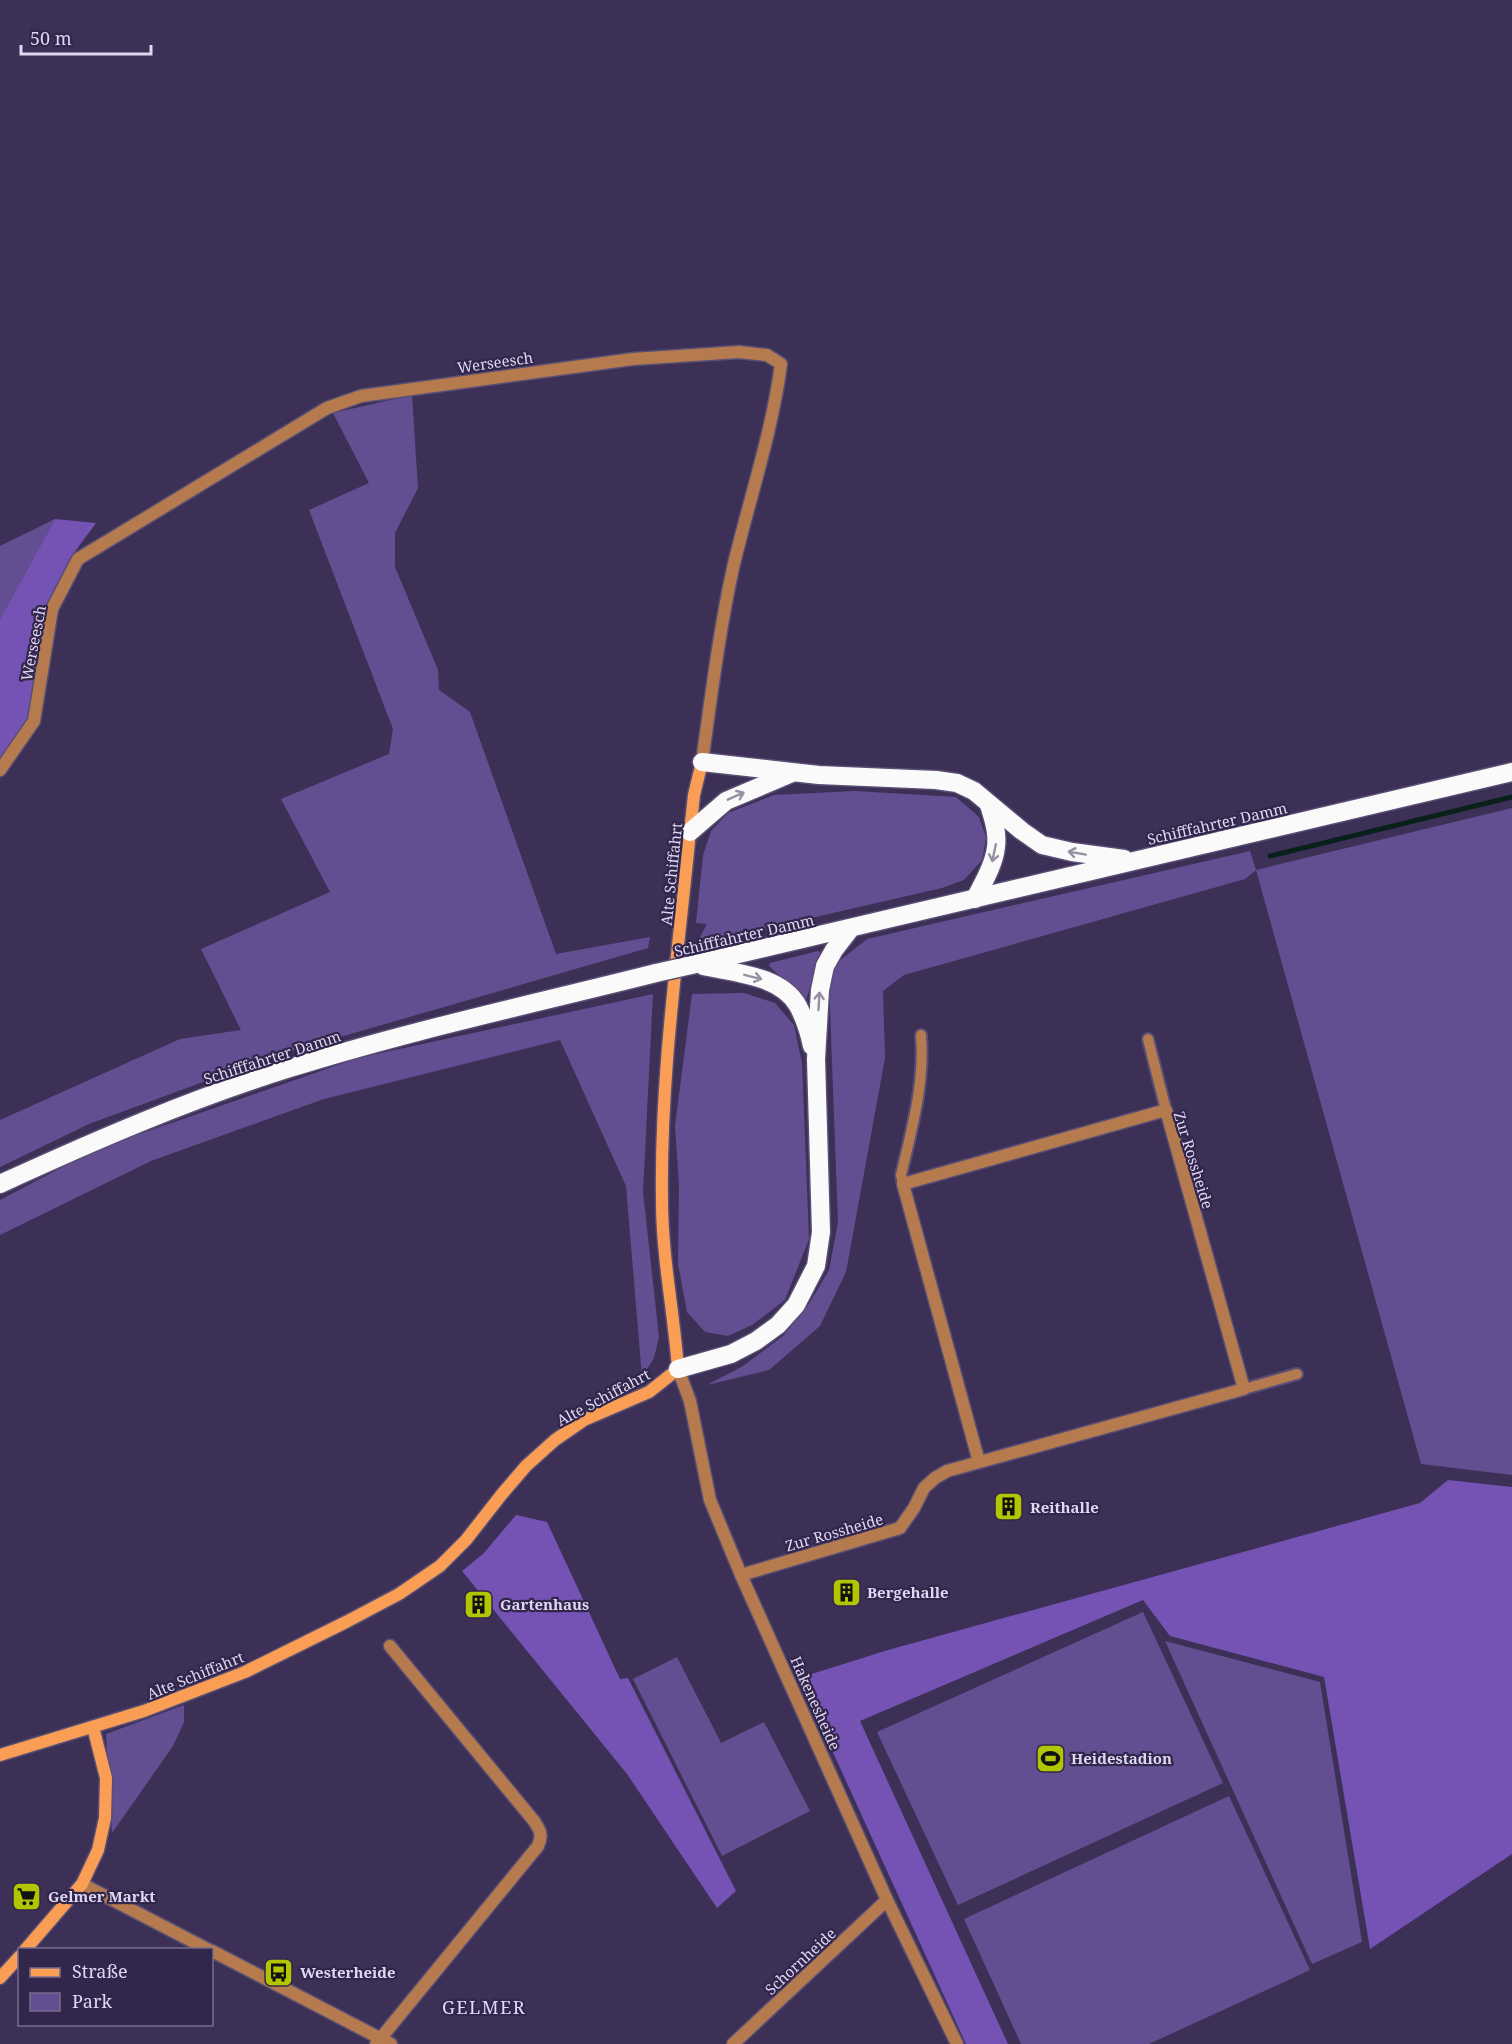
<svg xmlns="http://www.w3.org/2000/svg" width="1512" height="2044" font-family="'Noto Serif',serif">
<rect width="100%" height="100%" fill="#3c3057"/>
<g fill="#644e92">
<polygon points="412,395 418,488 395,533 395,567 438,670 439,690 470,712 556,954 650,937 648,948 271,1057 89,1124 0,1167 0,1120 180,1039 241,1030 201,949 330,892 281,799 389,754 393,729 309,510 369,483 333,413"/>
<polygon points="55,519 0,619 0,546"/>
<polygon points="855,791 956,797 979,817 986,838 982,860 964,880 942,888 732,936 699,939 707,924 696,923 703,855 711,831 728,813 774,795"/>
<polygon points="1512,808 1512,1475 1421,1464 1256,870 1245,879 904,975 883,991 885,1058 846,1272 820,1326 769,1370 707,1385 743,1366 783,1336 809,1304 829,1270 838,1223 829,981 838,962 867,939 1250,851 1256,870"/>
<polygon points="818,951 821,954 806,1000 769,966 770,963"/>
<polygon points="744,993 775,1003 794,1025 802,1063 809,1239 785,1300 752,1325 728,1336 705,1332 687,1312 678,1264 679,1185 675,1126 692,994"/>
<polygon points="653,994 643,1192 659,1337 654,1358 642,1377 626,1186 560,1040 324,1099 151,1161 0,1235 0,1200 97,1149 358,1058"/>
<polygon points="1143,1612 1223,1783 958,1905 877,1732"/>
<polygon points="1165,1641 1320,1682 1362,1942 1312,1964"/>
<polygon points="677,1657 721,1743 764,1722 810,1811 722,1856 633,1679"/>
<polygon points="184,1705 184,1722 173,1746 112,1833 106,1734"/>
<polygon points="1229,1796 1310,1970 1149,2044 1021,2044 964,1919"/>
</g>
<g fill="#7453b4">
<polygon points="55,519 96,523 71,557 47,605 28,720 0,760 0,619"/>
<polygon points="1448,1480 1512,1487 1512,1854 1370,1949 1324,1677 1170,1636 1143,1600 860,1721 1008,2044 966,2044 799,1678 888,1650 1420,1503"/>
<polygon points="516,1515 547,1522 620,1679 628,1678 736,1891 717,1908 627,1774 462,1571 483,1554"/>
</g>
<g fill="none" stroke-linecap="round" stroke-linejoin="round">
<polyline stroke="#0a201b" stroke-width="5" points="1270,856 1512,797"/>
<defs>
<g id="lane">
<polyline points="1148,1039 1166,1110"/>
<path d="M903 1184 901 1175C912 1128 925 1083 921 1035"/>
<polyline points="1244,1389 1297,1374"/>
</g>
<g id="street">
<path d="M0 770 34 721 52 609 78 559 327 408 361 396 633 359 739 352 767 355 781 364C772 433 749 500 733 568 719 632 711 698 702 762"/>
<polyline points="678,1369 690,1401 710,1500 741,1575 887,1900 957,2044"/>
<polyline points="741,1575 900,1528 914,1508 924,1488 935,1478 947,1471 1244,1389 1166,1110 903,1184 979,1462"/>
<polyline points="82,1884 209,1950"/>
<polyline points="212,1951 391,2044"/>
<path d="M376 2044 538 1846C543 1835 540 1830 534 1821L390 1646"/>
<polyline points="733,2044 887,1900"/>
</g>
<g id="secondary">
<path d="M0 1755 144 1711 245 1672 346 1622 399 1594 440 1566 466 1540 502 1494 526 1466 555 1440 584 1420 649 1392 678 1369C674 1313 662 1257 662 1201 660 1078 678 955 690 832L694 795 702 762"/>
<polyline points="25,1950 82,1884 98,1850 105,1818 106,1778 93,1727"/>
<polyline points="0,1978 20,1956"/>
</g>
<g id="highway">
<polyline points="702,762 819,775 936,780 957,783 974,791 1022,831 1042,845 1072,852 1124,859"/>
<polyline points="690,832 726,801 792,773"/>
<path d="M975 899C983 883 994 865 996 847 998 833 993 818 989 805"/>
<polyline points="696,964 1512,772"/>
<path d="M703 966C734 973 781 975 798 1006 805 1019 809 1032 812 1046"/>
<path d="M0 1184C94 1141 188 1100 287 1069 408 1031 533 1004 656 973"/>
<polyline points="678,1369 731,1354 756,1341 778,1325 796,1305 816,1266 821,1232 816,1059 820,990 825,966 834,950 851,928"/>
</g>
</defs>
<use href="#lane" stroke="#594e73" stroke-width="14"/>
<use href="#street" stroke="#594e73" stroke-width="15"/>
<use href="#secondary" stroke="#594e73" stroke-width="15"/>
<use href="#highway" stroke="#594e73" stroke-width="21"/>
<use href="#lane" stroke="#b57b4f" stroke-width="10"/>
<use href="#street" stroke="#b57b4f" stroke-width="12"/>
<use href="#secondary" stroke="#fb9e55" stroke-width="12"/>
<use href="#highway" stroke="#fafafa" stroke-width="18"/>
<defs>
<polyline id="highway-bridge" points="656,973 696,964"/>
</defs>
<use href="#highway-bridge" stroke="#594e73" stroke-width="21" stroke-linecap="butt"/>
<use href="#highway-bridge" stroke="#fafafa" stroke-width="18"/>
</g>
<defs><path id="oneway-shaft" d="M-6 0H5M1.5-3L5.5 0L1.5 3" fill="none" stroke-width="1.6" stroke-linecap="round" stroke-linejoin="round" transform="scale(1.5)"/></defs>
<g stroke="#9690a3">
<use href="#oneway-shaft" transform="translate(736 796) rotate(-24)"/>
<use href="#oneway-shaft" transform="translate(994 853) rotate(102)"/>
<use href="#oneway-shaft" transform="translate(1077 853) rotate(-170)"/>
<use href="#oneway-shaft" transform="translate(753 977) rotate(14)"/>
<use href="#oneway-shaft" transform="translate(819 1001) rotate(-87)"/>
</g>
<defs>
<symbol id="building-square" viewBox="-11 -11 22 22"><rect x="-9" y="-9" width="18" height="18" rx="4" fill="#b1c500" stroke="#32264c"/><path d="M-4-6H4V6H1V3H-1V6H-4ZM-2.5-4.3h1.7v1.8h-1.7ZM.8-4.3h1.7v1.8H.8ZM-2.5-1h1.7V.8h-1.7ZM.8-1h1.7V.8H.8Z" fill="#111"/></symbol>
<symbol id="stadium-square" viewBox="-11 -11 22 22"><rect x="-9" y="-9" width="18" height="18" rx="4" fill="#b1c500" stroke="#32264c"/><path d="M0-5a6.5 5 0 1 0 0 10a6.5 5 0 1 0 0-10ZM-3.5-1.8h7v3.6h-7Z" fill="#111"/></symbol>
<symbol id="supermarket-square" viewBox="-11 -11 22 22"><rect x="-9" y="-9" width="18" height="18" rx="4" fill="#b1c500" stroke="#32264c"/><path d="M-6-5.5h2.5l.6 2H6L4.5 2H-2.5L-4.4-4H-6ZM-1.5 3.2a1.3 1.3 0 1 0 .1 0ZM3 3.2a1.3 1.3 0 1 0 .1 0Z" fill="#111"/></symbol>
<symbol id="bus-square" viewBox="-11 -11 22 22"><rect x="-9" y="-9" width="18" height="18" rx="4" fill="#b1c500" stroke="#32264c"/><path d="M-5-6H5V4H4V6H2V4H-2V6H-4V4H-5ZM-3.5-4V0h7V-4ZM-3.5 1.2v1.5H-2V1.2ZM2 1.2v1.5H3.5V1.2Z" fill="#111"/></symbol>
</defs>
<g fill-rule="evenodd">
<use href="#building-square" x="992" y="1490" width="33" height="33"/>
<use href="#building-square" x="830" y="1576" width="33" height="33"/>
<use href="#building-square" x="462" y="1588" width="33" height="33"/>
<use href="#stadium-square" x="1034" y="1742" width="33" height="33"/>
<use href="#supermarket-square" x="10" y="1880" width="33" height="33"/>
<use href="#bus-square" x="262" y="1956" width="33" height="33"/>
</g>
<g text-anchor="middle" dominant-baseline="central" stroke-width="4.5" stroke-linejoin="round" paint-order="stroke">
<g font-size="15" fill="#ded8f1" stroke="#32264c">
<text transform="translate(495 362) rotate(-8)">Werseesch</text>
<text transform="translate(33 643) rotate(-79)">Werseesch</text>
<text transform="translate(1217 823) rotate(-13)">Schifffahrter Damm</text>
<text transform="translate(671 874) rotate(-84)">Alte Schiffahrt</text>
<text transform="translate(744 935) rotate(-13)">Schifffahrter Damm</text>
<text transform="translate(272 1057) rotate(-18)">Schifffahrter Damm</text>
<text transform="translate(1194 1160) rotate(73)">Zur Rossheide</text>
<text transform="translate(603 1397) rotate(-28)">Alte Schiffahrt</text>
<text transform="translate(834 1532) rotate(-16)">Zur Rossheide</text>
<text transform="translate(195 1675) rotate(-22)">Alte Schiffahrt</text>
<text transform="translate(816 1703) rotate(66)">Hakenesheide</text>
<text transform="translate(800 1961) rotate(-43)">Schornheide</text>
</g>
<g font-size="15" font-weight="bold" fill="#ded8f1" stroke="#32264c" text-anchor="start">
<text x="1030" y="1507">Reithalle</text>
<text x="867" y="1592">Bergehalle</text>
<text x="500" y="1604">Gartenhaus</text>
<text x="1071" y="1758">Heidestadion</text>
<text x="48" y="1896">Gelmer Markt</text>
<text x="300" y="1972">Westerheide</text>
</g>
<g font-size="18" letter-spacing="1.5" fill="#e1d7fe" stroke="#32264c">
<text x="484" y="2007">GELMER</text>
</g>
</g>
<rect x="18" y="1948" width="195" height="78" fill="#32264c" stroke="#776d8e" stroke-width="1.5"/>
<rect x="30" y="1968" width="30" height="9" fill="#fb9e55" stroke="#776d8e" stroke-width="1.5"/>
<text x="72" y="1978" font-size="18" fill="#ded8f1">Straße</text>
<rect x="30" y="1993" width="30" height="18" fill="#644e92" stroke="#776d8e" stroke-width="1.5"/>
<text x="72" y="2008" font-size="18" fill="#ded8f1">Park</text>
<path d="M21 45v9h130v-9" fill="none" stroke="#ded8f1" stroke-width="3"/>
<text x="30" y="45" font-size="18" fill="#ded8f1" stroke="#32264c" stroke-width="4.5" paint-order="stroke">50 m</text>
</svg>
